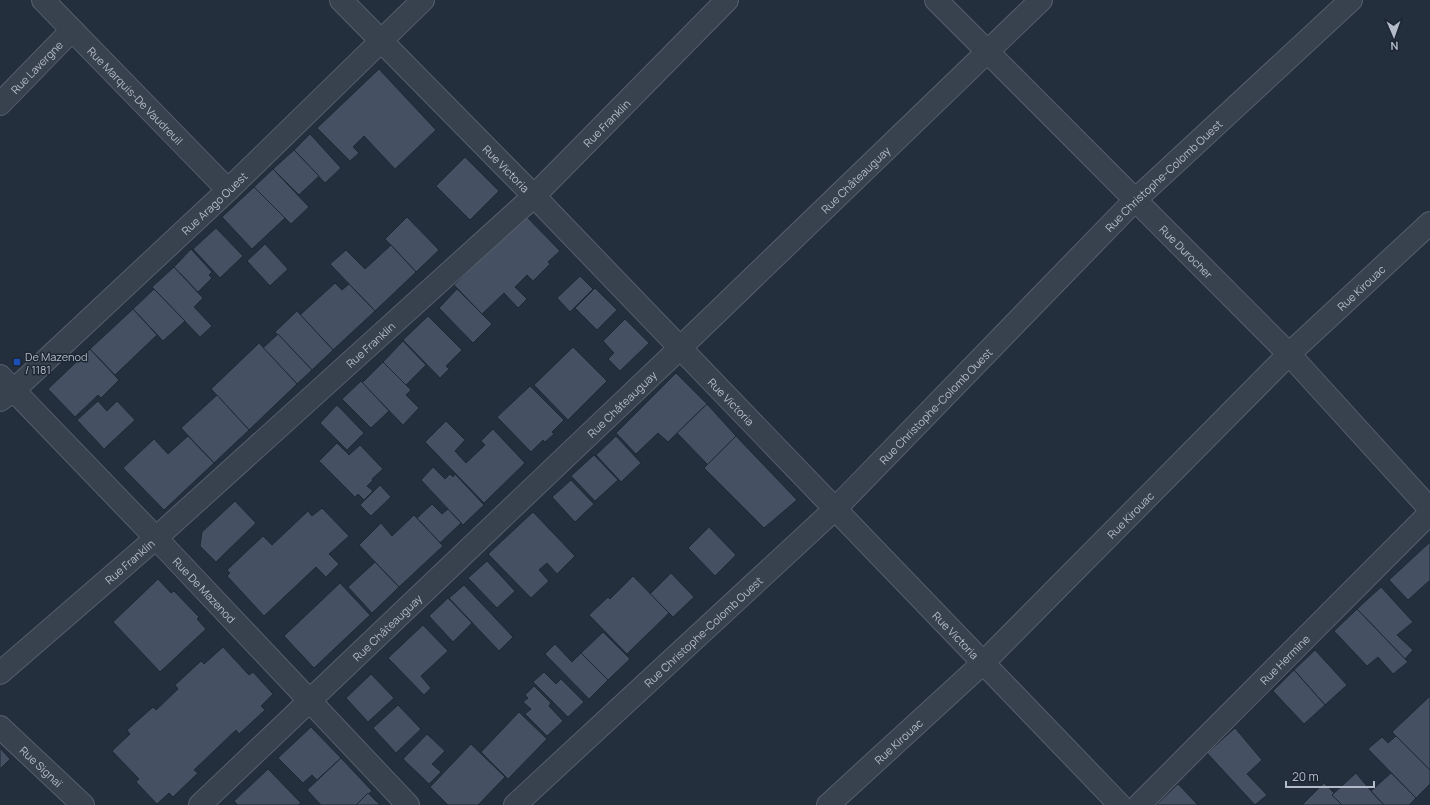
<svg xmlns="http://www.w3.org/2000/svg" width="1430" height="805" font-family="Manrope,sans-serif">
<rect width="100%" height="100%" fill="#242f3e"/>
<g fill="#455162" stroke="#1f2835">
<polygon points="379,69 436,130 395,169 364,136 353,147 359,153 350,161 317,128"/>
<polygon points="310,134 341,168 325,183 294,150"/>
<polygon points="294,150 319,176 299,195 273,169"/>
<polygon points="465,157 499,191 470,220 436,186"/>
<polygon points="273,169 309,207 291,224 254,187"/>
<polygon points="254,187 285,218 252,249 222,217"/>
<polygon points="525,215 560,251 548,262 550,264 533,281 527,275 515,287 527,299 518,308 504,293 482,314 454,285"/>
<polygon points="407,217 439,250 416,272 385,239"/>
<polygon points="216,228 243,256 220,278 193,249"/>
<polygon points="265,244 288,269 270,286 247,261"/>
<polygon points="391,245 416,272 375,311 330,264 346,250 365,269"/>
<polygon points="191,249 212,272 209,275 212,278 198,292 174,267"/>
<polygon points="174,267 203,298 194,307 212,326 200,337 152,287"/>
<polygon points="580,276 593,289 570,312 557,298"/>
<polygon points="335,283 342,290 349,284 375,311 333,350 300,315"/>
<polygon points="595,288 617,310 597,330 575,308"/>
<polygon points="154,289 185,321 163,341 133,309"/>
<polygon points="457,289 492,324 473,343 439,308"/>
<polygon points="133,309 157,335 115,375 90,349"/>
<polygon points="297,311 333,350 312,370 275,332"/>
<polygon points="428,316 462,350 446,366 449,369 440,378 403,340"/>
<polygon points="625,319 649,343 620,371 608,359 614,353 603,341"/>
<polygon points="278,334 312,370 297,384 263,348"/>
<polygon points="403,341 426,365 406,385 383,362"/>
<polygon points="259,343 297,384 249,430 211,389"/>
<polygon points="573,347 607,381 568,420 534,385"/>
<polygon points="90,349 119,380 101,398 98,395 75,417 48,389"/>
<polygon points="383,362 411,390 406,395 419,408 403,425 362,383"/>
<polygon points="676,373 707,404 668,442 658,433 636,454 616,433"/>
<polygon points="361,381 389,411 371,428 342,399"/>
<polygon points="530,386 564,420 552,432 554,434 545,442 543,440 531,452 497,417"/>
<polygon points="217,395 249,430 214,463 181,428"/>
<polygon points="98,401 107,411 117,401 135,420 104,449 77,420"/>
<polygon points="707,404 736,436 708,465 677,433"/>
<polygon points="337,405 364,433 347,450 320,423"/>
<polygon points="446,421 465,440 455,451 466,463 485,445 481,441 493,429 525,463 484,503 425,442"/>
<polygon points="188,436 214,463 164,510 123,468 154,439 168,454"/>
<polygon points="616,436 641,463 621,482 596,455"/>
<polygon points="736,436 797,500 764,528 704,468"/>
<polygon points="337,443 349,455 360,445 383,469 372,479 373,480 367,486 373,491 364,500 358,494 355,497 319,461"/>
<polygon points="594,455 618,480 595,501 571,476"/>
<polygon points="433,467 445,479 450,474 453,477 455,474 484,505 463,525 421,480"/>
<polygon points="571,480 594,504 575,522 552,497"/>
<polygon points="380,485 391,497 371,516 360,505"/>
<polygon points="235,501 256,523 216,562 200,546 202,532"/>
<polygon points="432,504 442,514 448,509 461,523 440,543 417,518"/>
<polygon points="322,508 349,536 329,554 339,564 326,577 316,567 264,616 227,576 230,573 227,570 263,536 272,545 308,511 312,516"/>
<polygon points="533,512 575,556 557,574 547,563 539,570 549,581 531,598 488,554"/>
<polygon points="414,515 443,546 399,587 359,545 381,523 392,536"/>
<polygon points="709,527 736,555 715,576 688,548"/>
<polygon points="1430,542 1430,582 1429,581 1408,600 1389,580"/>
<polygon points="487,561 515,591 497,608 468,578"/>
<polygon points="375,562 399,587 372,613 348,587"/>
<polygon points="671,573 694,597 673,617 650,594"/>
<polygon points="633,576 669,613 627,654 589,615 608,597 610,599"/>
<polygon points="158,579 171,593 174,591 199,617 197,619 206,629 160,672 113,622"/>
<polygon points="340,583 370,615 314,668 284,636"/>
<polygon points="464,585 513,637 499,651 449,598"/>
<polygon points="1381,587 1413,622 1397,635 1413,650 1405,659 1357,609"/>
<polygon points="448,598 472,623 453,642 429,616"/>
<polygon points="1357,609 1408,662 1393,674 1378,657 1367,666 1334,631"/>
<polygon points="423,625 448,651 421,676 431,688 424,695 388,658"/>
<polygon points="603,632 630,659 608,680 581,653"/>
<polygon points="555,644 572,662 581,653 608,680 589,699 545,654"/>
<polygon points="223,647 249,675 253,672 273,694 261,706 265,710 239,734 236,730 194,770 198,773 173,797 169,793 157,804 136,782 139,779 112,751 130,734 127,730 153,707 156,710 178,689 175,685 201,661 204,664"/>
<polygon points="1315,650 1347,685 1325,705 1294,670"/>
<polygon points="1294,670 1325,705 1304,724 1273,691"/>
<polygon points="544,672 556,684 561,679 584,702 568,717 533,682"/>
<polygon points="371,674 394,698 368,722 346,698"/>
<polygon points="534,686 551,703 549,706 563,721 547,736 525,714 531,709 523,702 528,698 525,695"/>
<polygon points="1430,696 1430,770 1392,732"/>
<polygon points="398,705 421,729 396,753 373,728"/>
<polygon points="519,712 547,739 508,779 481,752"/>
<polygon points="311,727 341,758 317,780 312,775 303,783 278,758"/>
<polygon points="1235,728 1262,760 1247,774 1267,795 1255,805 1207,753"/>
<polygon points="427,734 445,751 432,764 441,772 429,784 403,759"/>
<polygon points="1396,736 1430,770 1430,784 1416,798 1368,749 1382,737 1388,743"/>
<polygon points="471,744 505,777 478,805 448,805 430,787"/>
<polygon points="0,748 10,759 0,769"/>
<polygon points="341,758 372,791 356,805 321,805 307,790"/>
<polygon points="268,769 301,803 298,805 238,805 234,801"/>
<polygon points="1356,773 1371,791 1384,805 1342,805 1332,795"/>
<polygon points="1391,773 1416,798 1409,805 1384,805 1371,791"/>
<polygon points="1324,783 1334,793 1332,795 1342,805 1302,805"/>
<polygon points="1178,784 1198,805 1156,805"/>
<polygon points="368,793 380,805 356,805"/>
</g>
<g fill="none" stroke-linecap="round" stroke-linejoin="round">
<defs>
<g id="minor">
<path id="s1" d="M43 0 228 190"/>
<path id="s2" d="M341 0 534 196 1120 805"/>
<path id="s3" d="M936 0 1289 354 1430 509"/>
<path id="s4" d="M0 104 72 30"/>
<path id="s5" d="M0 376 156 538 408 805"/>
<path id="s6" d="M0 400 14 390 228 190 423 0"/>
<path id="s7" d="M0 673 156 538 534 196 727 0"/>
<path id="s8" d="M0 727 83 805"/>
<path id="s9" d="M200 805 680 348 1041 0"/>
<path id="s10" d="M515 805 835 509 1135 200 1351 0"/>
<path id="s11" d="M828 805 983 663 1289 354 1430 223"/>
<path id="s12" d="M1139 805 1430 513"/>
</g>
</defs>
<use href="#minor" stroke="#565f6c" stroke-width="24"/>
<use href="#minor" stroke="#38414e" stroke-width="22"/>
</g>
<rect fill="#1a4fb4" stroke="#1d2633" stroke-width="1.5" x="13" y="358" width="8" height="8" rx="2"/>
<g text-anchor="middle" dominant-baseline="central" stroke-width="3" stroke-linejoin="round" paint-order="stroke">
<g font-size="11" fill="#b4bcc9" stroke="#1d2633">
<text stroke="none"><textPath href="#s4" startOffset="52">Rue Lavergne</textPath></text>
<text stroke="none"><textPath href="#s1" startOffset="133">Rue Marquis-De Vaudreuil</textPath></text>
<text stroke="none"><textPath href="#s7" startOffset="819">Rue Franklin</textPath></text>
<text stroke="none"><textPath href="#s2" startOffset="236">Rue Victoria</textPath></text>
<text stroke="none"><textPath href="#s10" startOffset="904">Rue Christophe-Colomb Ouest</textPath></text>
<text stroke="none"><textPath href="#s9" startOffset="906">Rue Châteauguay</textPath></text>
<text stroke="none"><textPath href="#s6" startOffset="291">Rue Arago Ouest</textPath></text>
<text stroke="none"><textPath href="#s3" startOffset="355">Rue Durocher</textPath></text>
<text stroke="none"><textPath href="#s11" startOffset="743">Rue Kirouac</textPath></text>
<text stroke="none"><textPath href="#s7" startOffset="495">Rue Franklin</textPath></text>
<text stroke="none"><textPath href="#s2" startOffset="560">Rue Victoria</textPath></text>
<text stroke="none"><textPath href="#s9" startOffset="582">Rue Châteauguay</textPath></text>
<text stroke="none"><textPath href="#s10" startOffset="580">Rue Christophe-Colomb Ouest</textPath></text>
<text stroke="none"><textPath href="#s11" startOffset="419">Rue Kirouac</textPath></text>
<text stroke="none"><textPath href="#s7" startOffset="171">Rue Franklin</textPath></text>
<text stroke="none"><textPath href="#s5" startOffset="296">Rue De Mazenod</textPath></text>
<text stroke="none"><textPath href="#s9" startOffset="258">Rue Châteauguay</textPath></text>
<text stroke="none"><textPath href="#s10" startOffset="256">Rue Christophe-Colomb Ouest</textPath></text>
<text stroke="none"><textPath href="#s2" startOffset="884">Rue Victoria</textPath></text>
<text stroke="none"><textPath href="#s12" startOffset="206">Rue Hermine</textPath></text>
<text stroke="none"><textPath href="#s11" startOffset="95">Rue Kirouac</textPath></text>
<text stroke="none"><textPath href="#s8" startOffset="57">Rue Signaï</textPath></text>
</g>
<g font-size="11" fill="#b4bcc9" stroke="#1d2633" text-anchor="start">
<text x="25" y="356">De Mazenod<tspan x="25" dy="13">/ 1181</tspan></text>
</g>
</g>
<g transform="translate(1394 36) rotate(178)" stroke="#1d2633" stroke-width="3" paint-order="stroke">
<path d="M0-3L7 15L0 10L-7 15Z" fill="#b4bcc9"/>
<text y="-6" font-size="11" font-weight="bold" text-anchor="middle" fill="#b4bcc9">N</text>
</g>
<path d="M1286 781v6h88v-6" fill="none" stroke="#b4bcc9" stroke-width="2"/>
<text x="1292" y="781" font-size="12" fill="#b4bcc9" stroke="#1d2633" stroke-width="3" paint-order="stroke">20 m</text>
</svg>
